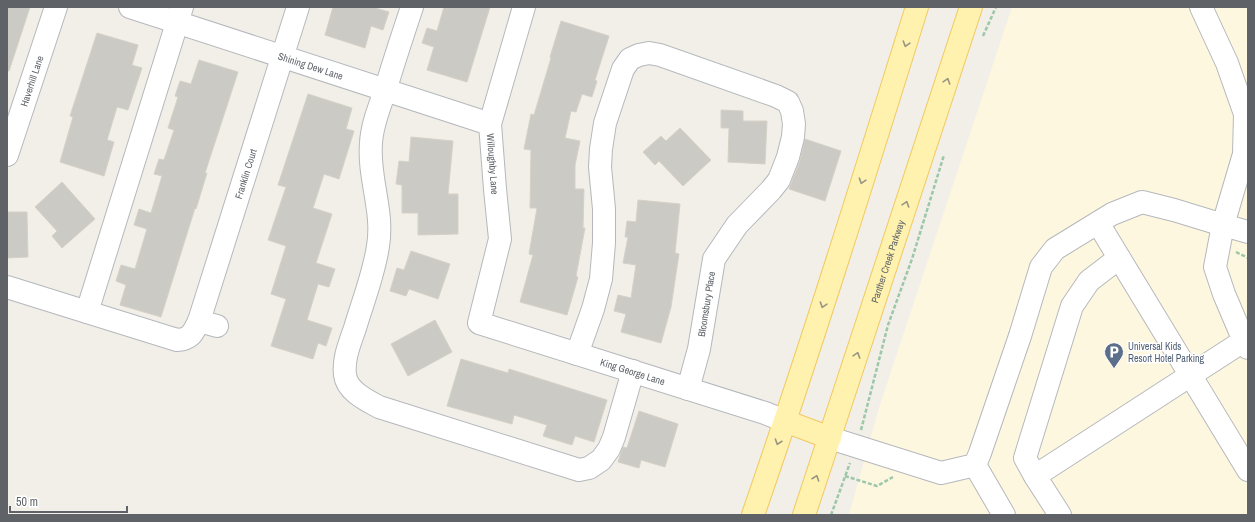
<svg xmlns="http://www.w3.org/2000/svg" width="1255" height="522" font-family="'Archivo Narrow',sans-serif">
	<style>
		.commercial { fill: #fef7e0 }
		.building { fill: #cccac5; stroke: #d6d1c6 }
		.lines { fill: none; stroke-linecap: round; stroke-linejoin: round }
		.minor-casing { stroke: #b5b8bc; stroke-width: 24 }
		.major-casing { stroke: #f2c960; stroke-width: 24 }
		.path { stroke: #9cc7a9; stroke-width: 2.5; stroke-dasharray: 4 2; stroke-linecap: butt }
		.minor { stroke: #fff; stroke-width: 22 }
		.major { stroke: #fff2af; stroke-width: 22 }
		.oneway { stroke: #979581 }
		.labels { text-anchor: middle; stroke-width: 3; stroke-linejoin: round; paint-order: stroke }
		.street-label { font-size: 10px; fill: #5f6368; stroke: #fff }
		.service-label { font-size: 10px; fill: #4e5e75; stroke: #fff; text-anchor: start }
	</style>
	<rect width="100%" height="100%" fill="#f1efe8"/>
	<!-- commercial -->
	<path class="commercial" d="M1012,7H1248V515H849L879,408Z"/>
	<!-- building -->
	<g class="building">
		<path d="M7,7H30L9,71H7Z"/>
		<path d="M333,7H372L389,12L383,30L371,26L365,48L325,35Z"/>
		<path d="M444,7H490L467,82L427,70L434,47L422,43L427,28L437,31Z"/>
		<path d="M561,21L609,36L595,80L597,81L592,97L582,94L576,112L571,111L565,138L580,141L575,165V189H584L583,228H585L576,276L578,277L567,315L520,302L533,255L529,254L537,208H530L531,150L524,149L531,114L534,115L551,58L550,57Z"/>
		<path d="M97,33L138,45L132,65L142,68L128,110L117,107L107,140L114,142L104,176L60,162L73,117L70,116Z"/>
		<path d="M199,60L238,72L205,173H207L196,209L195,208L161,317L120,305L126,285L116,281L121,265L135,269L147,229L134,225L139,209L151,213L162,176L154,174L159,159L164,160L174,130L168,128L178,97L175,96L180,81L191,84Z"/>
		<path d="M308,94L352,108L346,129L354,131L339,179L324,174L313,208L332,214L316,263L335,269L329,287L318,284L307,320L332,328L326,346L318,343L313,359L271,346L286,299L271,294L286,246L268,240L286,187L278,185Z"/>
		<path d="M721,110L743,111V121H767L765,164L728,162L729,128H721Z"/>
		<path d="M680,128L711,160L683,186L659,161L655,165L643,152L661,136L666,141Z"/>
		<path d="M411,137L453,141L448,194H458V234L418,235V213H402V185L396,184L399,161L409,162Z"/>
		<path d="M805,139L841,151L825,201L789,189L800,161Z"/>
		<path d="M62,182L95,219L62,248L52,236L57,231L35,207Z"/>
		<path d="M638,200L680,204L675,253L679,254L671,307L661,343L621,332L626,314L614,311L618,295L631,298L636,265L623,263L628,237H625L627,221L636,222Z"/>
		<path d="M7,212H27L28,257L7,258Z"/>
		<path d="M411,251L450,264L438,299L409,289L406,296L390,291L397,268L404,270Z"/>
		<path d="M435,320L452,352L408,376L391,344Z"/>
		<path d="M461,359L508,373L509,369L607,400L594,442L575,436L572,445L543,436L547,425L514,415L512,424L447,406Z"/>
		<path d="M639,411L678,424L665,467L641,460L639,468L618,462L623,447L627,448Z"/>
	</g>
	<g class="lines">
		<defs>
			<g id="minor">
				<path id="s1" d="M130,7L490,124"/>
				<path d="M412,7C403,34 394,61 386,88C380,106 372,124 371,143C368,178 384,211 378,246C374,274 363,301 355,328C350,343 343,358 345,375C347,391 366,400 379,407L579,470L589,468L601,460L609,449L614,437L633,371"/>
				<path id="s2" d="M524,7L490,124L495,189L500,239L479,323L765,413L785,421"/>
				<path id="s3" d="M7,155L56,7"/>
				<path d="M1098,223L1248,470"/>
				<path d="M1248,232L1223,225L1215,267L1224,294L1244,341L1248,348"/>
				<path d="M7,287L87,312L182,7"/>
				<path d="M87,312L177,340C191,339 193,333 199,321"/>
				<path id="s4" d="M217,326L199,321L298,7"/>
				<path d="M577,354L593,309L601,279L604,243V209L600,167L601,149L605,123L623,69L630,59L639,55L649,53L660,55L776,96L788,102L792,111L794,124L793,137L788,157L779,180L771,190L737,225L714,259L699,349L688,389"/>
				<path d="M830,438L941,473L975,465L980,453L1020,336L1041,267L1055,249L1112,214L1142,202L1174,210L1223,225L1244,154L1245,114L1227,63L1201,7"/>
				<path d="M975,465L1004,515"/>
				<path d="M1035,476L1025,458L1072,306L1089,281L1119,258"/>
				<path d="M1060,515L1035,476L1248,338"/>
			</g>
			<g id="major">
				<path d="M785,421L830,438"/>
				<path d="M753,515C811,347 864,177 917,7"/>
				<path id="s5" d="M804,515L971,7"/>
			</g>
		</defs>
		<!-- minor casing -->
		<use href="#minor" class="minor-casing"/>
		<!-- major casing -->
		<use href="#major" class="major-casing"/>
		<!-- path -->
		<g class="path">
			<path d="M983,36L996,7"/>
			<path d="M1236,252L1248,258"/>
			<path d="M861,430L888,325L912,259L944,155"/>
			<path d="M845,476L877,486L893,477"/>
			<path d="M831,515L850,463"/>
		</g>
		<!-- minor -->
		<use href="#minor" class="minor"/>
		<!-- major -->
		<use href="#major" class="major"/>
	</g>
	<!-- one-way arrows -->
	<defs><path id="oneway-chevron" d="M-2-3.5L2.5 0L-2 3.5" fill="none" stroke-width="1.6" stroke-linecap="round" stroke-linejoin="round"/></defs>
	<g class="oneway">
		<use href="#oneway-chevron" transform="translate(906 44) rotate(107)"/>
		<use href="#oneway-chevron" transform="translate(947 81) rotate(-72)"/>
		<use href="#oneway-chevron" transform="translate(862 181) rotate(108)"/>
		<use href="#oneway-chevron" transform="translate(906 204) rotate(-72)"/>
		<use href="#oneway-chevron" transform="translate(823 305) rotate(108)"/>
		<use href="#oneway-chevron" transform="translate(857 355) rotate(-72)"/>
		<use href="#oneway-chevron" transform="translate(778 442) rotate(109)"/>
		<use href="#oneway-chevron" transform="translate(816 478) rotate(-71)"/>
	</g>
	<!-- icons -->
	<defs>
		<symbol id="parking-pin" viewBox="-11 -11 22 30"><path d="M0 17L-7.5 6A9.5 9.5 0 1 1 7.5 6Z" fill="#5c6f8a" stroke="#fff"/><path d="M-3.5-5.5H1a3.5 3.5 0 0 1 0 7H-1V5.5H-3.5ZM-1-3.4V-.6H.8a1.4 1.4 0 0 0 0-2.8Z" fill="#fff"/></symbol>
	</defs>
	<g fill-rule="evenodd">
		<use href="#parking-pin" x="1103" y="341" width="22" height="30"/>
	</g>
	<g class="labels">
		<!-- street labels -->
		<g class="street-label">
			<text dy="4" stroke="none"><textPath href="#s1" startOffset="190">Shining Dew Lane</textPath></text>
			<text dy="4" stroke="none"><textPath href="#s3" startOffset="78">Haverhill Lane</textPath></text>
			<text dy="4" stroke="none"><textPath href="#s2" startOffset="162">Willoughby Lane</textPath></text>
			<text dy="4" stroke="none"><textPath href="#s4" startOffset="173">Franklin Court</textPath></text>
			<text dy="4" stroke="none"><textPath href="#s5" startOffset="267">Panther Creek Parkway</textPath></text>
			<text transform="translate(706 304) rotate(-81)" y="4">Bloomsbury Place</text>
			<text dy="4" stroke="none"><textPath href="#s2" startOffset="485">King George Lane</textPath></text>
		</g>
		<!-- service labels -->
		<g class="service-label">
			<text x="1128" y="350">Universal Kids<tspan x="1128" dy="12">Resort Hotel Parking</tspan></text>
		</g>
	</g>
	<!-- border -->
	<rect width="1255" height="522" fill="none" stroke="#5f6368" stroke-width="16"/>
	<!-- scale -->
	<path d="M10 506v6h117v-6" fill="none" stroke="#5f6368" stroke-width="2"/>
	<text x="16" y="506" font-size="12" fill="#5f6368" stroke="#ffffff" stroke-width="3" paint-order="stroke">50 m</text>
</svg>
